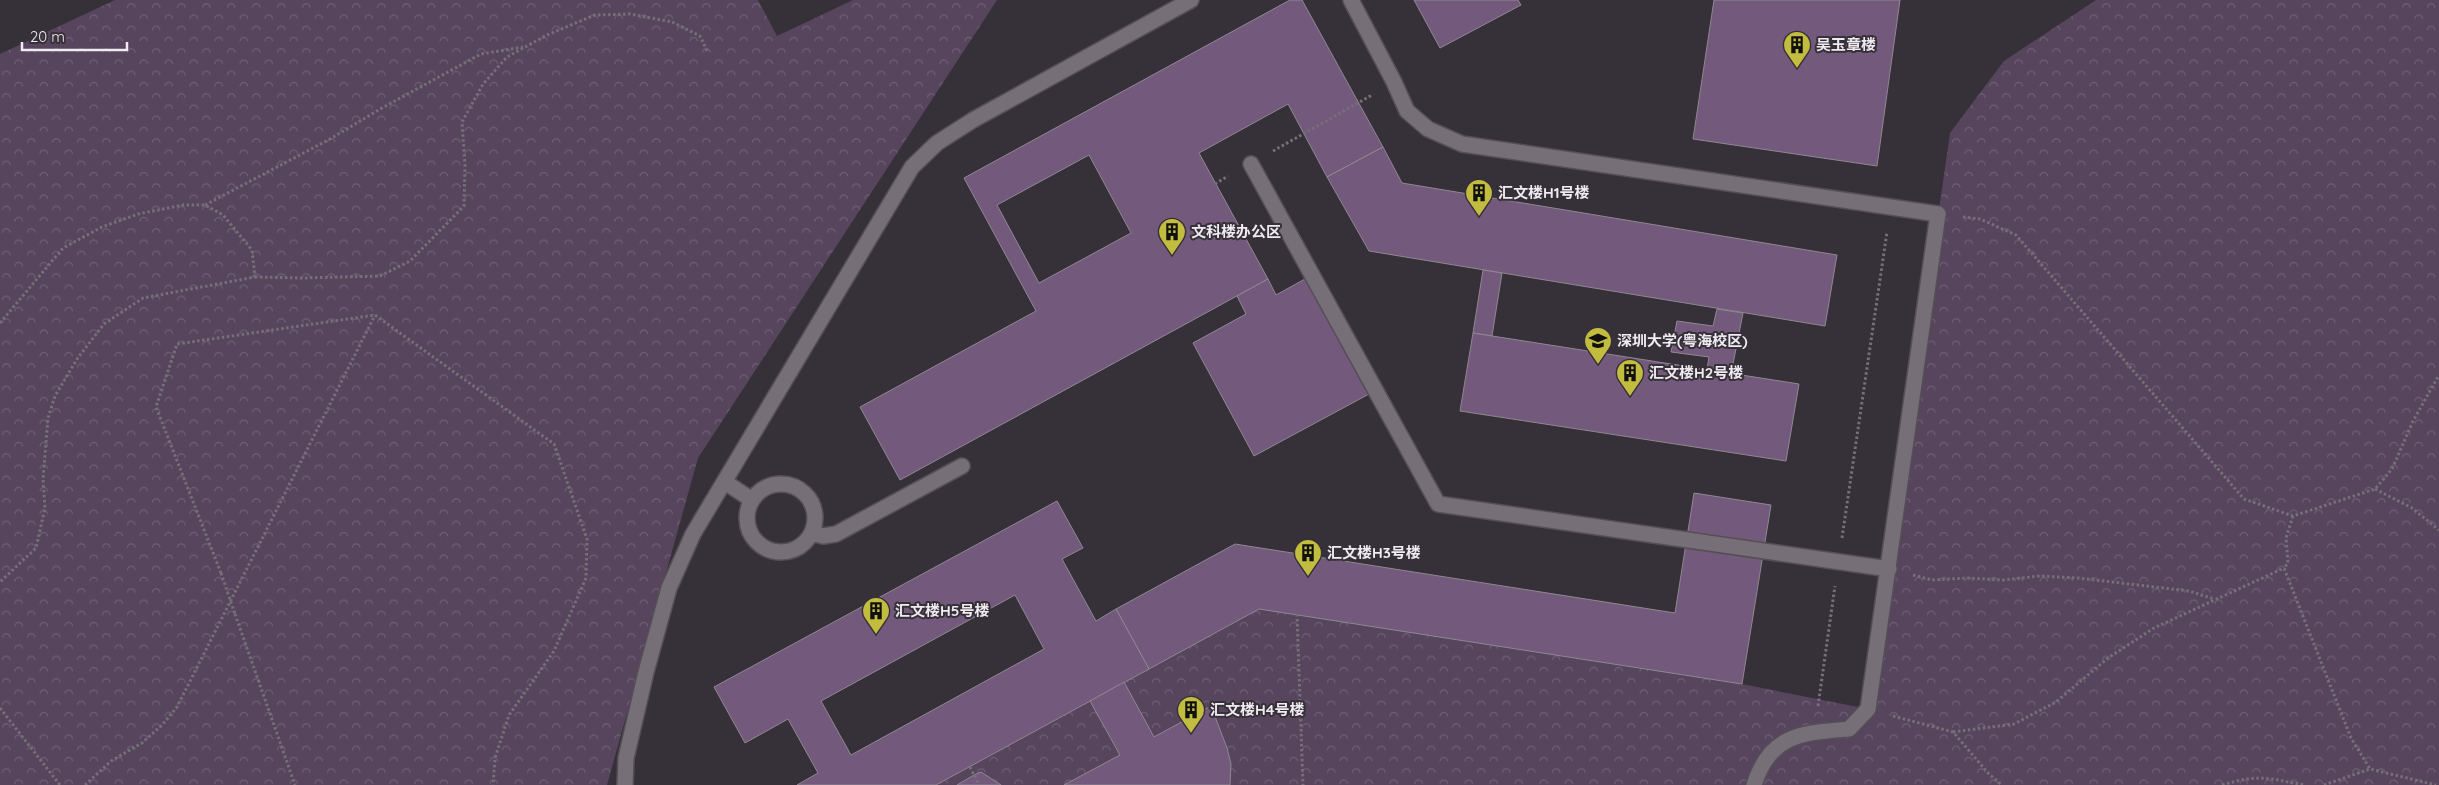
<svg xmlns="http://www.w3.org/2000/svg" width="2439" height="785" font-family="Quicksand,'Noto Sans SC',sans-serif">
	<style>
		.forest { fill: url(#forest-crowns) }
		.building { fill: #73597c; stroke: #8f8892; fill-rule: evenodd }
		.lines { fill: none; stroke-linecap: round; stroke-linejoin: round }
		.lane-casing { stroke: #544f55; stroke-width: 18 }
		.street-casing { stroke: #544f55; stroke-width: 18 }
		.path { stroke: #757077; stroke-width: 3; stroke-dasharray: 2.5 2.5; stroke-linecap: butt }
		.lane { stroke: #766f78; stroke-width: 15 }
		.street { stroke: #766f78; stroke-width: 15 }
		.path-bridge { stroke: #757077; stroke-width: 3; stroke-dasharray: 2.5 2.5; stroke-linecap: butt }
		.labels { text-anchor: middle; stroke-width: 4; stroke-linejoin: round; paint-order: stroke }
		.poi-label { font-size: 15px; font-weight: bold; fill: #efebf0; stroke: #363038; text-anchor: start }
	</style>
	<defs>
		<pattern id="forest-crowns" width="20" height="18" patternUnits="userSpaceOnUse" patternTransform="scale(1.25)"><rect width="20" height="18" fill="#56455d"/><path d="M2 6a3 3 0 1 1 6 0M12 15a3 3 0 1 1 6 0" fill="none" stroke="#6f6075"/></pattern>
	</defs>
	<rect width="100%" height="100%" fill="#363038"/>
	<!-- forest -->
	<g class="forest">
		<path d="M115,0H758L777,36L853,0H997L698,458L607,785H0V54Z"/>
		<path d="M2096,0H2439V785H936L1259,609L1742,684L1868,709L1950,133L2004,61Z"/>
	</g>
	<!-- building -->
	<g class="building">
		<path d="M1290,0H1302L1383,147L1327,177L1288,104L1199,153L1268,279L900,480L860,407L1036,311L964,178ZM1089,155L1131,233L1039,283L997,205Z"/>
		<path d="M1414,0H1518L1521,5L1440,48Z"/>
		<path d="M1714,0H1900L1877,166L1693,139Z"/>
		<path d="M1383,147L1402,183L1837,255L1825,326L1369,251L1327,177Z"/>
		<path d="M1483,270L1502,273L1492,336L1473,333Z"/>
		<path d="M1268,279L1276,295L1305,279L1369,394L1254,456L1193,343L1246,314L1237,296Z"/>
		<path d="M1717,309L1743,313L1731,374L1707,369L1709,357L1671,352L1677,321L1713,326Z"/>
		<path d="M1473,333L1799,384L1786,461L1460,411Z"/>
		<path d="M1694,493L1771,505L1742,684L1259,609L1149,669L1116,609L1235,544L1675,613Z"/>
		<path d="M1057,501L1083,548L1062,559L1096,621L1116,609L1149,669L936,785H797L818,773L788,719L745,743L714,687ZM1015,595L1044,649L851,755L821,701Z"/>
		<path d="M1124,682L1154,737L1211,706L1227,748L1231,764L1230,785H1064L1120,755L1090,701Z"/>
		<path d="M981,772L1001,785H957L974,775Z"/>
	</g>
	<g class="lines">
		<defs>
			<g id="lane">
				<path d="M1351,0L1394,82L1407,111L1428,129L1462,144L1938,214"/>
				<path d="M725,482L752,500"/>
				<circle cx="781" cy="518" r="34"/>
				<path d="M812,533L823,536L836,534L962,466"/>
				<path d="M625,785L626,758L646,672L669,588L693,534L912,167L937,143L973,120L1191,0"/>
			</g>
			<g id="street">
				<path d="M1251,164L1438,504L1889,569"/>
				<path d="M1754,785C1770,734 1802,733 1849,729L1868,709L1938,214"/>
			</g>
		</defs>
		<!-- lane casing -->
		<use href="#lane" class="lane-casing"/>
		<!-- street casing -->
		<use href="#street" class="street-casing"/>
		<!-- path -->
		<g class="path">
			<path d="M1273,151L1372,95"/>
			<path d="M1215,184L1228,176"/>
			<path d="M205,205L330,139L382,108L481,54L523,47"/>
			<path d="M1963,217L1980,219L2016,235L2244,499L2293,516L2375,489L2392,469L2413,421L2439,375"/>
			<path d="M255,277L303,278L380,276L410,261L464,206L465,166L462,122L483,84L507,57L547,35L595,15L630,14L672,22L700,36L708,53"/>
			<path d="M0,323L63,248L102,227L138,214L183,205H205L223,215L252,250L255,277L143,298L104,324L77,359L55,396L48,418L43,479L45,508L36,548L0,582"/>
			<path d="M2375,489L2412,508L2439,530"/>
			<path d="M2293,516L2286,538L2288,563L2284,568L2351,738L2370,769"/>
			<path d="M1842,538L1887,232"/>
			<path d="M221,573L156,407L177,344L375,315L554,444L587,539L586,578L554,651L509,715L495,758L493,785"/>
			<path d="M1913,575L1932,580L1967,578L2003,580L2040,576L2078,578L2189,591L2214,599"/>
			<path d="M235,614L295,785"/>
			<path d="M1297,614L1303,785"/>
			<path d="M1818,706L1835,586"/>
			<path d="M0,708L60,785"/>
			<path d="M1893,716L1953,732L1989,774L2002,785"/>
			<path d="M1953,732L2014,724L2056,702L2108,658L2154,628L2284,568"/>
			<path d="M970,767L979,785"/>
			<path d="M85,785L111,761L142,743L162,725L177,707L375,315"/>
			<path d="M2222,785C2259,774 2267,778 2304,785"/>
			<path d="M2324,785L2370,769L2436,785"/>
		</g>
		<!-- lane -->
		<use href="#lane" class="lane"/>
		<!-- street -->
		<use href="#street" class="street"/>
		<!-- path-bridge -->
		<path class="path-bridge" d="M221,573L235,614"/>
	</g>
	<!-- icons -->
	<defs>
		<symbol id="building-pin" viewBox="-11 -11 22 30"><path d="M0 17L-7.5 6A9.5 9.5 0 1 1 7.5 6Z" fill="#c2bd3f" stroke="#363038"/><path d="M-4-6H4V6H1V3H-1V6H-4ZM-2.5-4.3h1.7v1.8h-1.7ZM.8-4.3h1.7v1.8H.8ZM-2.5-1h1.7V.8h-1.7ZM.8-1h1.7V.8H.8Z" fill="#111"/></symbol>
		<symbol id="university-pin" viewBox="-11 -11 22 30"><path d="M0 17L-7.5 6A9.5 9.5 0 1 1 7.5 6Z" fill="#c2bd3f" stroke="#363038"/><path d="M0-5L7-2L0 1L-7-2ZM-4 1L0 2.5L4 1V4Q0 6-4 4Z" fill="#111"/></symbol>
	</defs>
	<g fill-rule="evenodd">
		<use href="#building-pin" x="1781" y="29" width="32" height="43"/>
		<use href="#building-pin" x="1463" y="177" width="32" height="43"/>
		<use href="#building-pin" x="1156" y="216" width="32" height="43"/>
		<use href="#university-pin" x="1582" y="325" width="32" height="43"/>
		<use href="#building-pin" x="1614" y="357" width="32" height="43"/>
		<use href="#building-pin" x="1292" y="537" width="32" height="43"/>
		<use href="#building-pin" x="860" y="595" width="32" height="43"/>
		<use href="#building-pin" x="1175" y="694" width="32" height="43"/>
	</g>
	<g class="labels">
		<!-- poi labels -->
		<g class="poi-label">
			<text x="1816" y="50">吴玉章楼</text>
			<text x="1498" y="198">汇文楼H1号楼</text>
			<text x="1191" y="237">文科楼办公区</text>
			<text x="1617" y="346">深圳大学(粤海校区)</text>
			<text x="1649" y="378">汇文楼H2号楼</text>
			<text x="1327" y="558">汇文楼H3号楼</text>
			<text x="895" y="616">汇文楼H5号楼</text>
			<text x="1210" y="715">汇文楼H4号楼</text>
		</g>
	</g>
	<!-- scale -->
	<path d="M22 42v8h105v-8" fill="none" stroke="#efebf0" stroke-width="2.5"/>
	<text x="30" y="42" font-size="15" fill="#efebf0" stroke="#363038" stroke-width="4" paint-order="stroke">20 m</text>
</svg>
